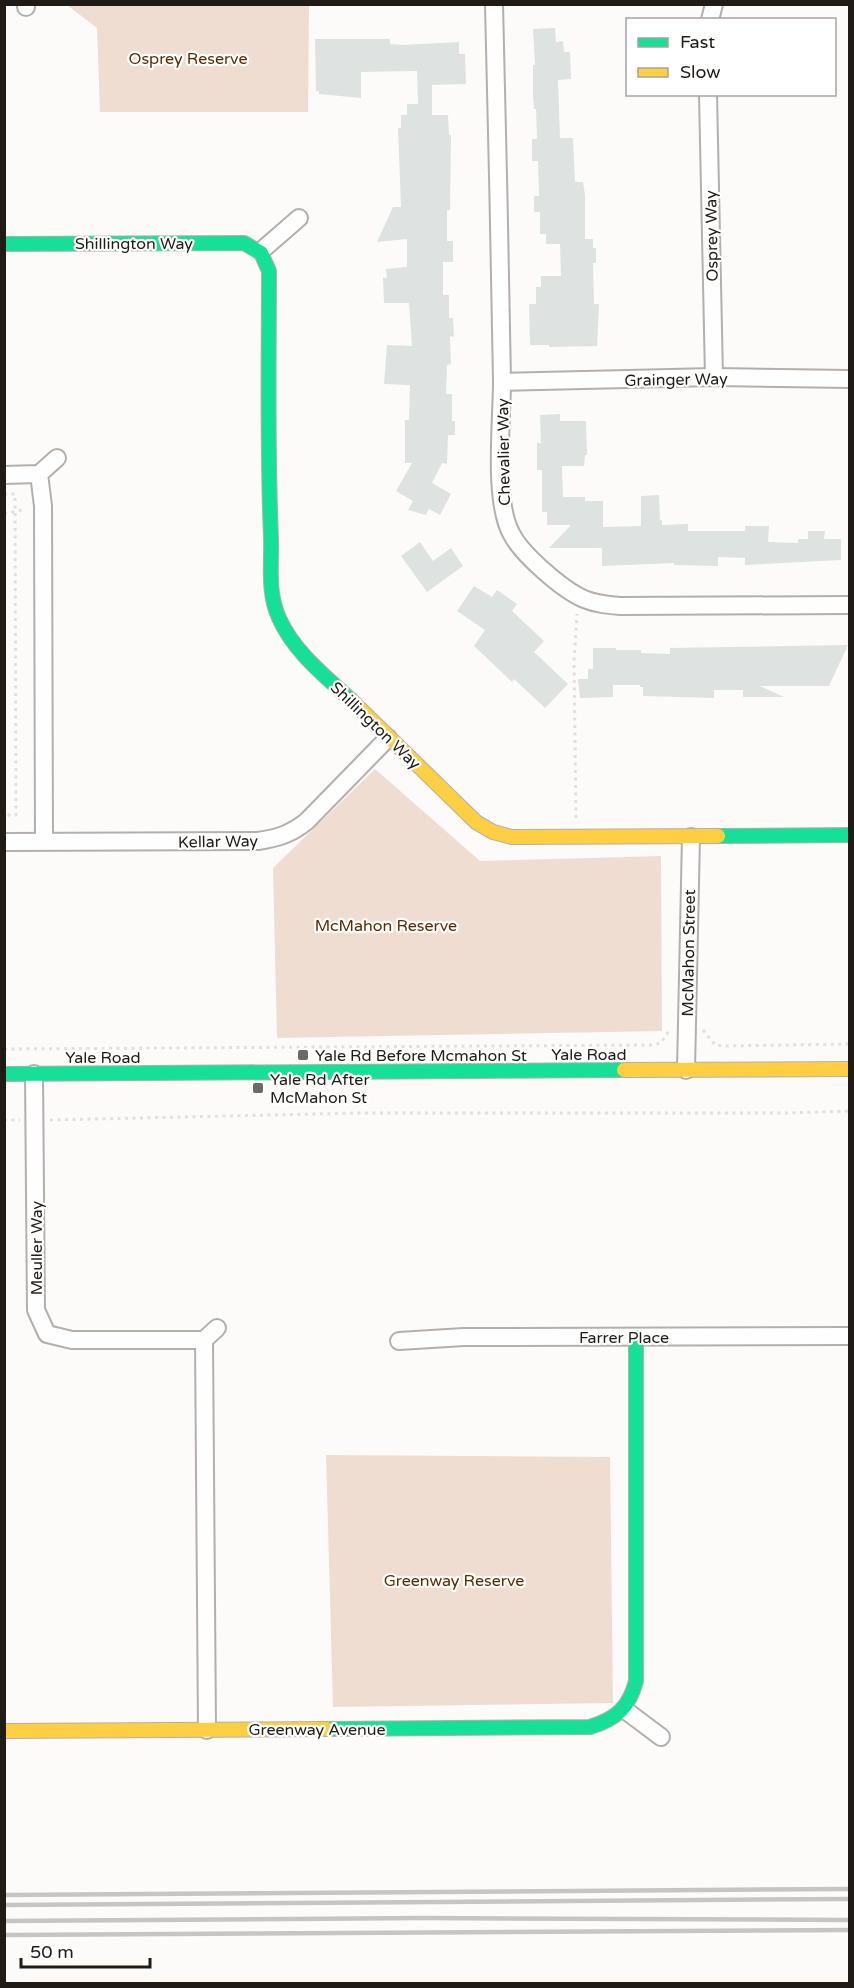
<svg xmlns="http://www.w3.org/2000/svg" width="854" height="1988" font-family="'Varela Round',sans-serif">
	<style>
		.green { fill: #efddd1 }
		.building { fill: #dee2e0 }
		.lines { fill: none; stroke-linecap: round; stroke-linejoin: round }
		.street-casing { stroke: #b3afad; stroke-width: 20 }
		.fast-casing { stroke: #b3afad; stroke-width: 16 }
		.slow-casing { stroke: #b3afad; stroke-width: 16 }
		.path { stroke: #e1e0e0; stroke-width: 3; stroke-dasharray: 3 4.5; stroke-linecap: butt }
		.street { stroke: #fffefe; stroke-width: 16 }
		.fast { stroke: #16e098; stroke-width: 14 }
		.slow { stroke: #ffcf43; stroke-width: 14 }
		.rail { stroke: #c6c5c4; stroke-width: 4.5 }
		.poi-dot { fill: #6e6966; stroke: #fff; stroke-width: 2 }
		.labels { text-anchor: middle; stroke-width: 4.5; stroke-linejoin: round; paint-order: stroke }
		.park-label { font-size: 16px; fill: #5b2a01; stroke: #fff }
		.street-label { font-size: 16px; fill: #211b17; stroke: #fff }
		.poi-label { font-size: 16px; fill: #211b17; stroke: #fff; text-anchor: start }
	</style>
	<rect width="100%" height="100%" fill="#fdfbf9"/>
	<!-- green -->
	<g class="green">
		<path d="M67,5H309L308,112H100L97,28Z"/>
		<path d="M375,769L480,861L661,856L662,1031L277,1038L273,868Z"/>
		<path d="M326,1455L610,1457L613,1703L333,1707Z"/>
	</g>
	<!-- building -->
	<g class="building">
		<path d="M555,28L556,42L563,41L564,52H570L571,79L558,80L560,138H573L575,182H583L585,195V239H593V248H596V263H593L594,304H599L597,346L549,347V345H530L529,304H536V287H541V276H561L560,244H546V234H540V212H534V196H539L538,161H532V139H537L536,109H534L533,95V65H535L533,29Z"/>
		<path d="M315,39H390V44L403,45L459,42V54H465L466,84L432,85V115H448L449,135H451L450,210H447V241H453V262H443V295H449V318H453L454,337L450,336L451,364L447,365L446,394H452V421H455V435H448L447,464L442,463L432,483L451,494L440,515L429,509L426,515L408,510L413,501L396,491L412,463H405V420H409L410,385L384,384L387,345L412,346L409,303H384L383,278H387L386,269L407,267V239L377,242L393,207H401L398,128H401V115H407V104H418L417,71L361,72V98L319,94V91H316Z"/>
		<path d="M560,414V421H586L587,455H585L584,466H562L563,497H585V501H603V527L641,526V496L659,495L660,520H662V525L688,524V531H745V526H769L768,542L798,543V539H808V531H825L824,539H841V560L745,565V558L718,557V566L674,565V563L602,566V548H549L571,525H547V512H542V470H537V442L541,444L540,415Z"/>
		<path d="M420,542L433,561L451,548L463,566L427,592L401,556Z"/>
		<path d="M474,586L492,597L497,590L517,604L512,611L544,641L534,652L568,684L545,708L514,679L512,682L474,646L485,630L457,611Z"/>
		<path d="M848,645L829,686H760L784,697H743V690H714V698L643,696V687H640V685H613V697L580,698L578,679H588V669H593V648H616V650H641V653L670,654V648Z"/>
	</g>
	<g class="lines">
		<defs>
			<g id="street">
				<path d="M494,4C497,130 500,255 502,381C502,421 493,499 511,533C521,554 563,590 584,599C596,604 608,605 620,606L850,605"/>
				<path d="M26,7V4"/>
				<path d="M710,20L714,4"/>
				<path d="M708,94L714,377"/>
				<path d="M261,251L299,218"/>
				<path d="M502,382L714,377L850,379"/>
				<path d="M39,474L43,506L44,841"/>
				<path d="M4,475L39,474L57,458"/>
				<path d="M4,842L258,841C278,838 291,834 307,821L388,738"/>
				<path d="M686,1070L691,837"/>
				<path d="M34,1074L36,1310L47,1334L72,1340H204L207,1730"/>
				<path d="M204,1340L217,1328"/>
				<path d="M399,1341L464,1337L850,1336"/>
				<path d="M625,1710L661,1737"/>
			</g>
			<g id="fast">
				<path d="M4,244L244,243L261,253L269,271C269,360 267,448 271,537C272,564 267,592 279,618C294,652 325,676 351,700"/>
				<path d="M718,836L850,835"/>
				<path d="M4,1074L624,1070"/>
				<path d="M327,1729L590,1727C616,1719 629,1708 636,1681V1337"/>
			</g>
			<g id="slow">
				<path d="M351,700L476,822L493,832L512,837L718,836"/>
				<path d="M624,1070L850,1069"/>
				<path d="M4,1731L327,1729"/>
			</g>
		</defs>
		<!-- street casing -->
		<use href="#street" class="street-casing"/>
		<!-- fast casing -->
		<use href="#fast" class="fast-casing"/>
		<!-- slow casing -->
		<use href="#slow" class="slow-casing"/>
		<!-- path -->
		<g class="path">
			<path d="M4,494H15L16,815H4"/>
			<path d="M4,514L26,509"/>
			<path d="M576,818L574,662L577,614"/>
			<path d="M703,1030L715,1045L724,1046L850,1044"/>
			<path d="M4,1049L652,1045L661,1043L670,1029"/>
			<path d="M4,1120H20"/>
			<path d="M50,1120L358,1113H788L850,1111"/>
		</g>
		<!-- street -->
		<use href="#street" class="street"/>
		<!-- fast -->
		<use href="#fast" class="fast"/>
		<!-- slow -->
		<use href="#slow" class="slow"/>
		<!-- rail -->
		<g class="rail">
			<path d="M4,1895L850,1889"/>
			<path d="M4,1905L850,1899"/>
			<path d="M4,1921L423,1918L850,1920"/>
			<path d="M4,1935L850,1930"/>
		</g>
	</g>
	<!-- markers -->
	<g class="poi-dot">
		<rect x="297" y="1049" width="12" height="12" rx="3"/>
		<rect x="252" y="1082" width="12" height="12" rx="3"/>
	</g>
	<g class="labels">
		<!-- park labels -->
		<g class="park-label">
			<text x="188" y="64">Osprey Reserve</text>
			<text x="386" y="931">McMahon Reserve</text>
			<text x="454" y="1586">Greenway Reserve</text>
		</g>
		<!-- street labels -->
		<g class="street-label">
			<text transform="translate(711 236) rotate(-91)" y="6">Osprey Way</text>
			<text x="134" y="249">Shillington Way</text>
			<text transform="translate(676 379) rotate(-1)" y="6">Grainger Way</text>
			<text transform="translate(503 452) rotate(-91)" y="6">Chevalier Way</text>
			<text transform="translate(376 725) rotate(44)" y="6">Shillington Way</text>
			<text transform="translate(218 841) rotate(-1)" y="6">Kellar Way</text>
			<text transform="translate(688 953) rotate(-89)" y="6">McMahon Street</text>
			<text x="589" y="1060">Yale Road</text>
			<text x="103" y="1063">Yale Road</text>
			<text transform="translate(36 1248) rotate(-90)" y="6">Meuller Way</text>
			<text x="624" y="1343">Farrer Place</text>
			<text x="317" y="1735">Greenway Avenue</text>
		</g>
		<!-- poi labels -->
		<g class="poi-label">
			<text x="315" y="1061">Yale Rd Before Mcmahon St</text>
			<text x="270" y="1085">Yale Rd After<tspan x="270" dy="18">McMahon St</tspan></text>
		</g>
	</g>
	<!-- border -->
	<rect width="854" height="1988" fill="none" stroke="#211b17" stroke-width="12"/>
	<!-- legend -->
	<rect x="626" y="18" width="210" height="78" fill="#ffffff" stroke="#a6a4a2" stroke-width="1.5"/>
	<rect x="638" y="38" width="30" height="9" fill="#16e098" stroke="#a6a4a2" stroke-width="1.5"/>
	<text x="680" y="48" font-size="18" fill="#211b17">Fast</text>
	<rect x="638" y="68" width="30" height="9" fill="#ffcf43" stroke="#a6a4a2" stroke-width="1.5"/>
	<text x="680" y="78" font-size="18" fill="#211b17">Slow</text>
	<!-- scale -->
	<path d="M21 1958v9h129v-9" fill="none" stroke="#211b17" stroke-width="3"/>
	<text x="30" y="1958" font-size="18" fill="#211b17" stroke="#ffffff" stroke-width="4.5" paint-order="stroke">50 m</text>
</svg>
